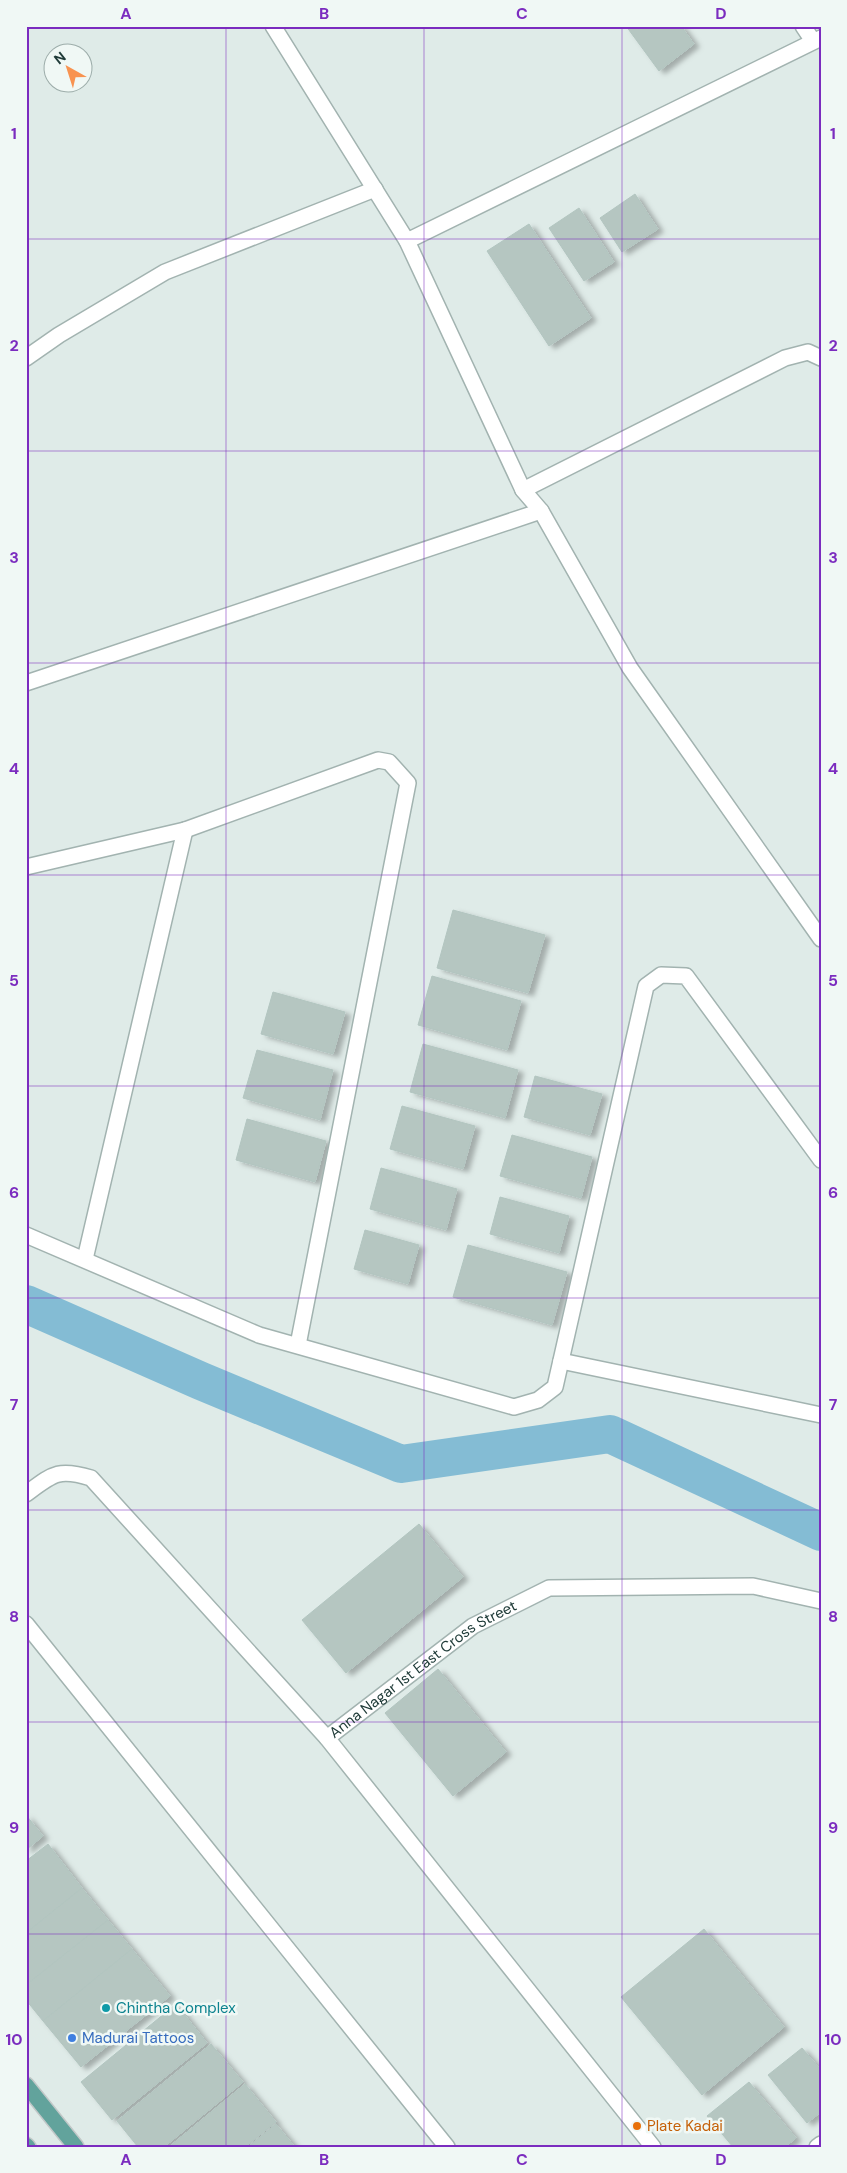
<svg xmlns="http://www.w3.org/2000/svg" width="847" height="2173" font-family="'DM Sans',sans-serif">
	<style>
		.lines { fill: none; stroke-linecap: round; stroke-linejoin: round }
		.canal { stroke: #84bcd4; stroke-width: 38 }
		.building { fill: #b5c6c1; stroke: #b2c5c0; filter: url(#shadow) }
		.minor-casing { stroke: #a2b3b0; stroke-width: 18 }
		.major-casing { stroke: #c1c8c8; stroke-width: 18 }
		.minor { stroke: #fff; stroke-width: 15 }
		.major { stroke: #62a39c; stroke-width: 15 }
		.grid { fill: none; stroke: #7b2cbf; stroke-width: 1; stroke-opacity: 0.55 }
		.culture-dot { fill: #0f9aa8; stroke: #f0f8f5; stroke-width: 2 }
		.shop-dot { fill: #3f7fe0; stroke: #f0f8f5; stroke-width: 2 }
		.food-dot { fill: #e8710a; stroke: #f0f8f5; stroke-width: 2 }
		.labels { text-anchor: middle; stroke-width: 5; stroke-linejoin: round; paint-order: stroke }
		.street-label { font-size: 15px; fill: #203c39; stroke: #f0f8f5 }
		.culture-label { font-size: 15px; fill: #0d838f; stroke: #f0f8f5; text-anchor: start }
		.shop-label { font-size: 15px; fill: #366cbe; stroke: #f0f8f5; text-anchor: start }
		.food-label { font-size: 15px; fill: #c56008; stroke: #f0f8f5; text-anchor: start }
		.neatline { fill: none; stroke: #7b2cbf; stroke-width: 2 }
		.grid-label { font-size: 16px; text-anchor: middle; font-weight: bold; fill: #7b2cbf }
	</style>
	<defs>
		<filter id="shadow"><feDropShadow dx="5.5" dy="3" stdDeviation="2.5" flood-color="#0004"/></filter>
	</defs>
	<rect width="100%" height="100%" fill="#dfebe8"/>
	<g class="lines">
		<!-- canal -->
		<path class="canal" d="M26,1304L201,1381L401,1464L610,1434L821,1532"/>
	</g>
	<!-- building -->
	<g class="building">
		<path d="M626,26H681L694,44L659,71Z"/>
		<path d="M635,194L658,229L622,252L600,218Z"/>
		<path d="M579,208L614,262L584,281L549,228Z"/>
		<path d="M529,224L591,318L549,346L487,251Z"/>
		<path d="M453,910L545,935L528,993L437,968Z"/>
		<path d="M432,976L521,1001L507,1050L418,1025Z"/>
		<path d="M273,992L345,1012L333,1054L261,1034Z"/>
		<path d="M423,1044L518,1070L505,1118L410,1092Z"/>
		<path d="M257,1050L333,1070L320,1120L243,1098Z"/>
		<path d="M535,1076L602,1094L590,1135L524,1117Z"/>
		<path d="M402,1106L475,1126L463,1169L390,1149Z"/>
		<path d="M247,1119L326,1141L315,1182L236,1160Z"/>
		<path d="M512,1135L592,1157L581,1198L500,1176Z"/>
		<path d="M381,1168L457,1189L446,1230L370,1209Z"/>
		<path d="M500,1197L569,1216L559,1253L490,1234Z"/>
		<path d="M365,1230L419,1245L408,1284L354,1269Z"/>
		<path d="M468,1245L567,1272L552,1325L453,1297Z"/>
		<path d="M419,1524L463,1577L346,1673L302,1620Z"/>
		<path d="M438,1669L506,1752L453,1796L385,1713Z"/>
		<path d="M26,1815L43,1836L26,1850Z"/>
		<path d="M48,1844L82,1888L26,1933V1861Z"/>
		<path d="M82,1888L108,1920L26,1985V1933Z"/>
		<path d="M108,1920L132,1949L43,2021L26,2000V1985Z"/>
		<path d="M704,1929L784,2027L702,2095L621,1997Z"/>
		<path d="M132,1949L170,1996L81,2067L43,2021Z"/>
		<path d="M176,2004L207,2043L112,2120L81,2082Z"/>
		<path d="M211,2044L243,2082L164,2147H138L117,2121Z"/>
		<path d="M802,2048L821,2070V2112L807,2123L768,2075Z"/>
		<path d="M749,2082L796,2138L785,2147H733L707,2116Z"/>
		<path d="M245,2084L276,2122L245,2147H169Z"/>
		<path d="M276,2124L295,2147H248Z"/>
	</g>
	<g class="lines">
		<defs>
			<g id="minor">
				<path d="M273,26L407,241L523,490L541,511L630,668L821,939"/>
				<path d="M803,26L813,41"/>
				<path d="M407,241L821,38"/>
				<path d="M26,358L59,335L165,272L375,189"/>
				<path d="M523,490L785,358L808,352L821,358"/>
				<path d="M26,683L541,511"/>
				<path d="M26,867L185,830L378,760L389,762L408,783L298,1345"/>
				<path d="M26,1235L259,1335L514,1407L538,1400L555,1387L646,986L661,975L686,976L821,1160"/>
				<path d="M85,1259L185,830"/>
				<path d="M561,1361L821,1415"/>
				<path id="s1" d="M26,1494C53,1474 58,1468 91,1478L327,1738L473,1626L549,1588L753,1586L821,1601"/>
				<path d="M26,1624L447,2147"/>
				<path d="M327,1738L653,2147"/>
				<path d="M817,2147L821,2144"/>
			</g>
			<g id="major">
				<path d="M26,2085L76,2147"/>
				<path d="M26,2145L28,2147"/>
			</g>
		</defs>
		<!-- minor casing -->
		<use href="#minor" class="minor-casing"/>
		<!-- major casing -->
		<use href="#major" class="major-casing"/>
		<!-- minor -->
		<use href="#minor" class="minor"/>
		<!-- major -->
		<use href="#major" class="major"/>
	</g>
	<!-- grid -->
	<path class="grid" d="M226,26V2147M424,26V2147M622,26V2147M26,239H821M26,451H821M26,663H821M26,875H821M26,1086H821M26,1298H821M26,1510H821M26,1722H821M26,1934H821"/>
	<!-- markers -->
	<circle class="culture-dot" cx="106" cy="2008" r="5"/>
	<circle class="shop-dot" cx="72" cy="2038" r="5"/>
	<circle class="food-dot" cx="637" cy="2126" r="5"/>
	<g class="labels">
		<!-- street labels -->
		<g class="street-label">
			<text dy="5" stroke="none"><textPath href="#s1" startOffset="541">Anna Nagar 1st East Cross Street</textPath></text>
		</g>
		<!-- culture labels -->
		<g class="culture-label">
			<text x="116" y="2013">Chintha Complex</text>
		</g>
		<!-- shop labels -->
		<g class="shop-label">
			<text x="82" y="2043">Madurai Tattoos</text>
		</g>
		<!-- food labels -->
		<g class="food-label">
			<text x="647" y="2131">Plate Kadai</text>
		</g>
	</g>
	<!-- border -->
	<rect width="847" height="2173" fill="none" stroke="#f0f8f5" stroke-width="55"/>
	<!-- north arrow -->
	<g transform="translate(68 68) rotate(321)"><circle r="24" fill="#f0f8f5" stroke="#9dadaa"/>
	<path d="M0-4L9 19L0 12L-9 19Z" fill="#f89350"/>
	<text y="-8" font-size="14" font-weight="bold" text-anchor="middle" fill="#203c39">N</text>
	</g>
	<rect x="28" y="28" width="792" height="2118" class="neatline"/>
	<g class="grid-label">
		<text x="126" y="19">A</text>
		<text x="324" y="19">B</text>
		<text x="522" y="19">C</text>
		<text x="721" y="19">D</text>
		<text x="14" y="139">1</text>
		<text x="833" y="139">1</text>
		<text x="14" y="351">2</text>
		<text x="833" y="351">2</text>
		<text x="14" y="563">3</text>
		<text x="833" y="563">3</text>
		<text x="14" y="774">4</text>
		<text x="833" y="774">4</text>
		<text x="14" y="986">5</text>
		<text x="833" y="986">5</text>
		<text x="14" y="1198">6</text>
		<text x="833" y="1198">6</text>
		<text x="14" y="1410">7</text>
		<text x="833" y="1410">7</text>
		<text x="14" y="1622">8</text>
		<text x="833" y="1622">8</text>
		<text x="14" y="1833">9</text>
		<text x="833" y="1833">9</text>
		<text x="14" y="2045">10</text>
		<text x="833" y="2045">10</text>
		<text x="126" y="2165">A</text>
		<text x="324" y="2165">B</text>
		<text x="522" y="2165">C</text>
		<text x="721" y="2165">D</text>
	</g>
</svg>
